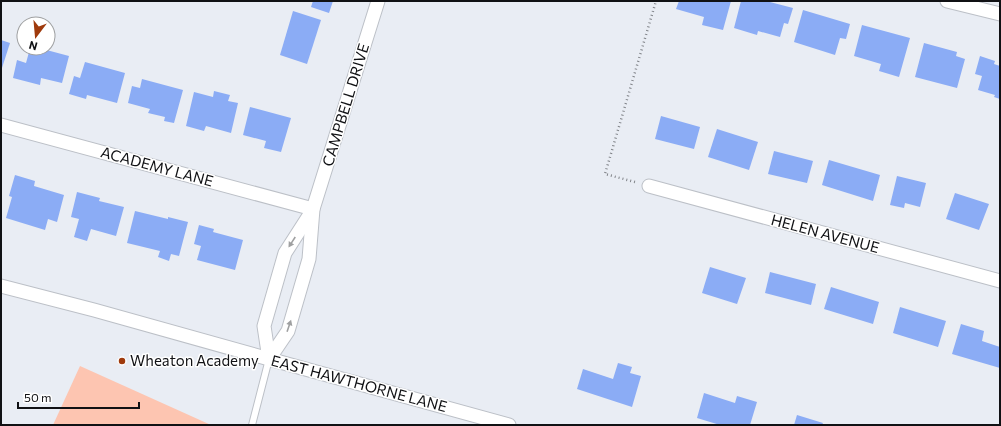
<svg xmlns="http://www.w3.org/2000/svg" width="1001" height="426" font-family="Commissioner,sans-serif">
	<style>
		.green { fill: #fdc5b1 }
		.building { fill: #8bacf5 }
		.lines { fill: none; stroke-linecap: round; stroke-linejoin: round }
		.lane-casing { stroke: #bcc0c7; stroke-width: 8 }
		.street-casing { stroke: #bcc0c7; stroke-width: 15 }
		.path { stroke: #818489; stroke-width: 2.5; stroke-dasharray: 1 3; stroke-linecap: butt }
		.lane { stroke: #fff; stroke-width: 6 }
		.street { stroke: #fff; stroke-width: 13 }
		.oneway { fill: #9fa0a1 }
		.poi-dot { fill: #9f3a0c; stroke: #fff; stroke-width: 1.5 }
		.labels { text-anchor: middle; stroke-width: 3; stroke-linejoin: round; paint-order: stroke }
		.street-label { font-size: 15px; fill: #101114; stroke: #fff }
		.poi-label { font-size: 15px; fill: #101114; stroke: #fff; text-anchor: start }
	</style>
	<rect width="100%" height="100%" fill="#e9edf4"/>
	<!-- green -->
	<path class="green" d="M80,366L211,425H53Z"/>
	<!-- building -->
	<g class="building">
		<path d="M313,1H333L329,13L311,7Z"/>
		<path d="M679,1H731L723,30L702,25L704,17L676,9Z"/>
		<path d="M741,1H766L793,8L788,24L784,23L780,37L758,31L757,35L734,28Z"/>
		<path d="M803,10L850,24L846,39L840,38L835,55L794,42Z"/>
		<path d="M293,11L321,20L307,64L280,55Z"/>
		<path d="M862,25L910,38L899,77L879,71L881,64L854,56Z"/>
		<path d="M1,40L10,43L1,71Z"/>
		<path d="M924,43L957,52L956,56L965,59L957,88L915,77Z"/>
		<path d="M25,48H39L69,56L62,83L41,78L40,85L13,78L17,60L26,63L29,52L24,51Z"/>
		<path d="M980,56L995,61L994,64L1000,66V99L994,97L995,95L978,90L982,76L975,74Z"/>
		<path d="M85,62L125,73L117,103L87,95L86,99L69,94L74,76L80,78Z"/>
		<path d="M142,79L183,90L174,123L164,121L165,117L148,113L150,109L128,103L132,86L140,88Z"/>
		<path d="M214,91L230,95L228,101L238,103L231,133L206,126L204,131L186,126L194,92L213,97Z"/>
		<path d="M250,107L291,118L281,152L264,148L266,141L243,135Z"/>
		<path d="M661,116L700,127L694,149L655,139Z"/>
		<path d="M717,129L758,142L749,170L708,157Z"/>
		<path d="M774,151L813,161L807,183L768,174Z"/>
		<path d="M829,160L880,175L873,201L822,185Z"/>
		<path d="M15,175L35,181L34,186L64,195L57,222L48,219L45,230L6,218L12,197L9,196Z"/>
		<path d="M897,176L926,183L920,207L905,203L904,208L890,205Z"/>
		<path d="M77,192L100,198L99,201L124,207L116,236L91,229L87,241L74,237L79,219L71,217Z"/>
		<path d="M955,193L989,204L979,230L946,219Z"/>
		<path d="M135,211L168,219V217L188,222L179,256L171,254L169,261L158,257L160,251L127,243Z"/>
		<path d="M199,225L214,229L213,232L243,240L235,270L197,260L201,246L194,244Z"/>
		<path d="M710,267L746,278L737,304L702,293Z"/>
		<path d="M770,272L816,284L811,305L765,293Z"/>
		<path d="M831,287L879,302L873,324L824,309Z"/>
		<path d="M900,307L946,321L938,347L893,333Z"/>
		<path d="M961,324L984,331L982,341L1000,347V368L952,354Z"/>
		<path d="M618,363L632,367L630,373L641,376L632,407L577,389L583,369L613,379Z"/>
		<path d="M704,393L735,403L737,396L757,402L750,425H720L697,418Z"/>
		<path d="M797,415L823,423L822,425H794Z"/>
	</g>
	<g class="lines">
		<defs>
			<path id="lane" d="M252,425L269,359"/>
			<g id="street">
				<path d="M947,1L1000,14"/>
				<path d="M1,125L313,209"/>
				<path d="M649,186L1000,281"/>
				<path d="M1,286L94,310L269,359L509,425"/>
				<path d="M269,359L288,331L309,259L313,209L378,1"/>
				<path d="M269,359L264,326L285,253L312,211"/>
			</g>
		</defs>
		<!-- lane casing -->
		<use href="#lane" class="lane-casing"/>
		<!-- street casing -->
		<use href="#street" class="street-casing"/>
		<!-- path -->
		<path class="path" d="M635,182L605,174L656,1"/>
		<!-- lane -->
		<use href="#lane" class="lane"/>
		<!-- street -->
		<use href="#street" class="street"/>
	</g>
	<!-- one-way arrows -->
	<defs><path id="oneway-solid" d="M-6-.8H1V-3.2L6.5 0L1 3.2V.8H-6Z"/></defs>
	<g class="oneway">
		<use href="#oneway-solid" transform="translate(292 242) rotate(123)"/>
		<use href="#oneway-solid" transform="translate(289 326) rotate(-71)"/>
	</g>
	<!-- markers -->
	<circle class="poi-dot" cx="122" cy="361" r="4"/>
	<g class="labels">
		<!-- street labels -->
		<g class="street-label">
			<text transform="translate(346 105) rotate(-73)" y="5">CAMPBELL DRIVE</text>
			<text transform="translate(157 167) rotate(15)" y="5">ACADEMY LANE</text>
			<text transform="translate(825 234) rotate(15)" y="5">HELEN AVENUE</text>
			<text transform="translate(359 384) rotate(15)" y="5">EAST HAWTHORNE LANE</text>
		</g>
		<!-- poi labels -->
		<g class="poi-label">
			<text x="130" y="366">Wheaton Academy</text>
		</g>
	</g>
	<!-- border -->
	<rect width="1001" height="426" fill="none" stroke="#101114" stroke-width="4"/>
	<!-- north arrow -->
	<g transform="translate(36 36) rotate(196)"><circle r="19" fill="#ffffff" stroke="#9fa0a1"/>
	<path d="M0-3L7 15L0 10L-7 15Z" fill="#9f3a0c"/>
	<text y="-6" font-size="11" font-weight="bold" text-anchor="middle" fill="#101114">N</text>
	</g>
	<!-- scale -->
	<path d="M18 402v6h121v-6" fill="none" stroke="#101114" stroke-width="2"/>
	<text x="24" y="402" font-size="12" fill="#101114" stroke="#ffffff" stroke-width="3" paint-order="stroke">50 m</text>
</svg>
